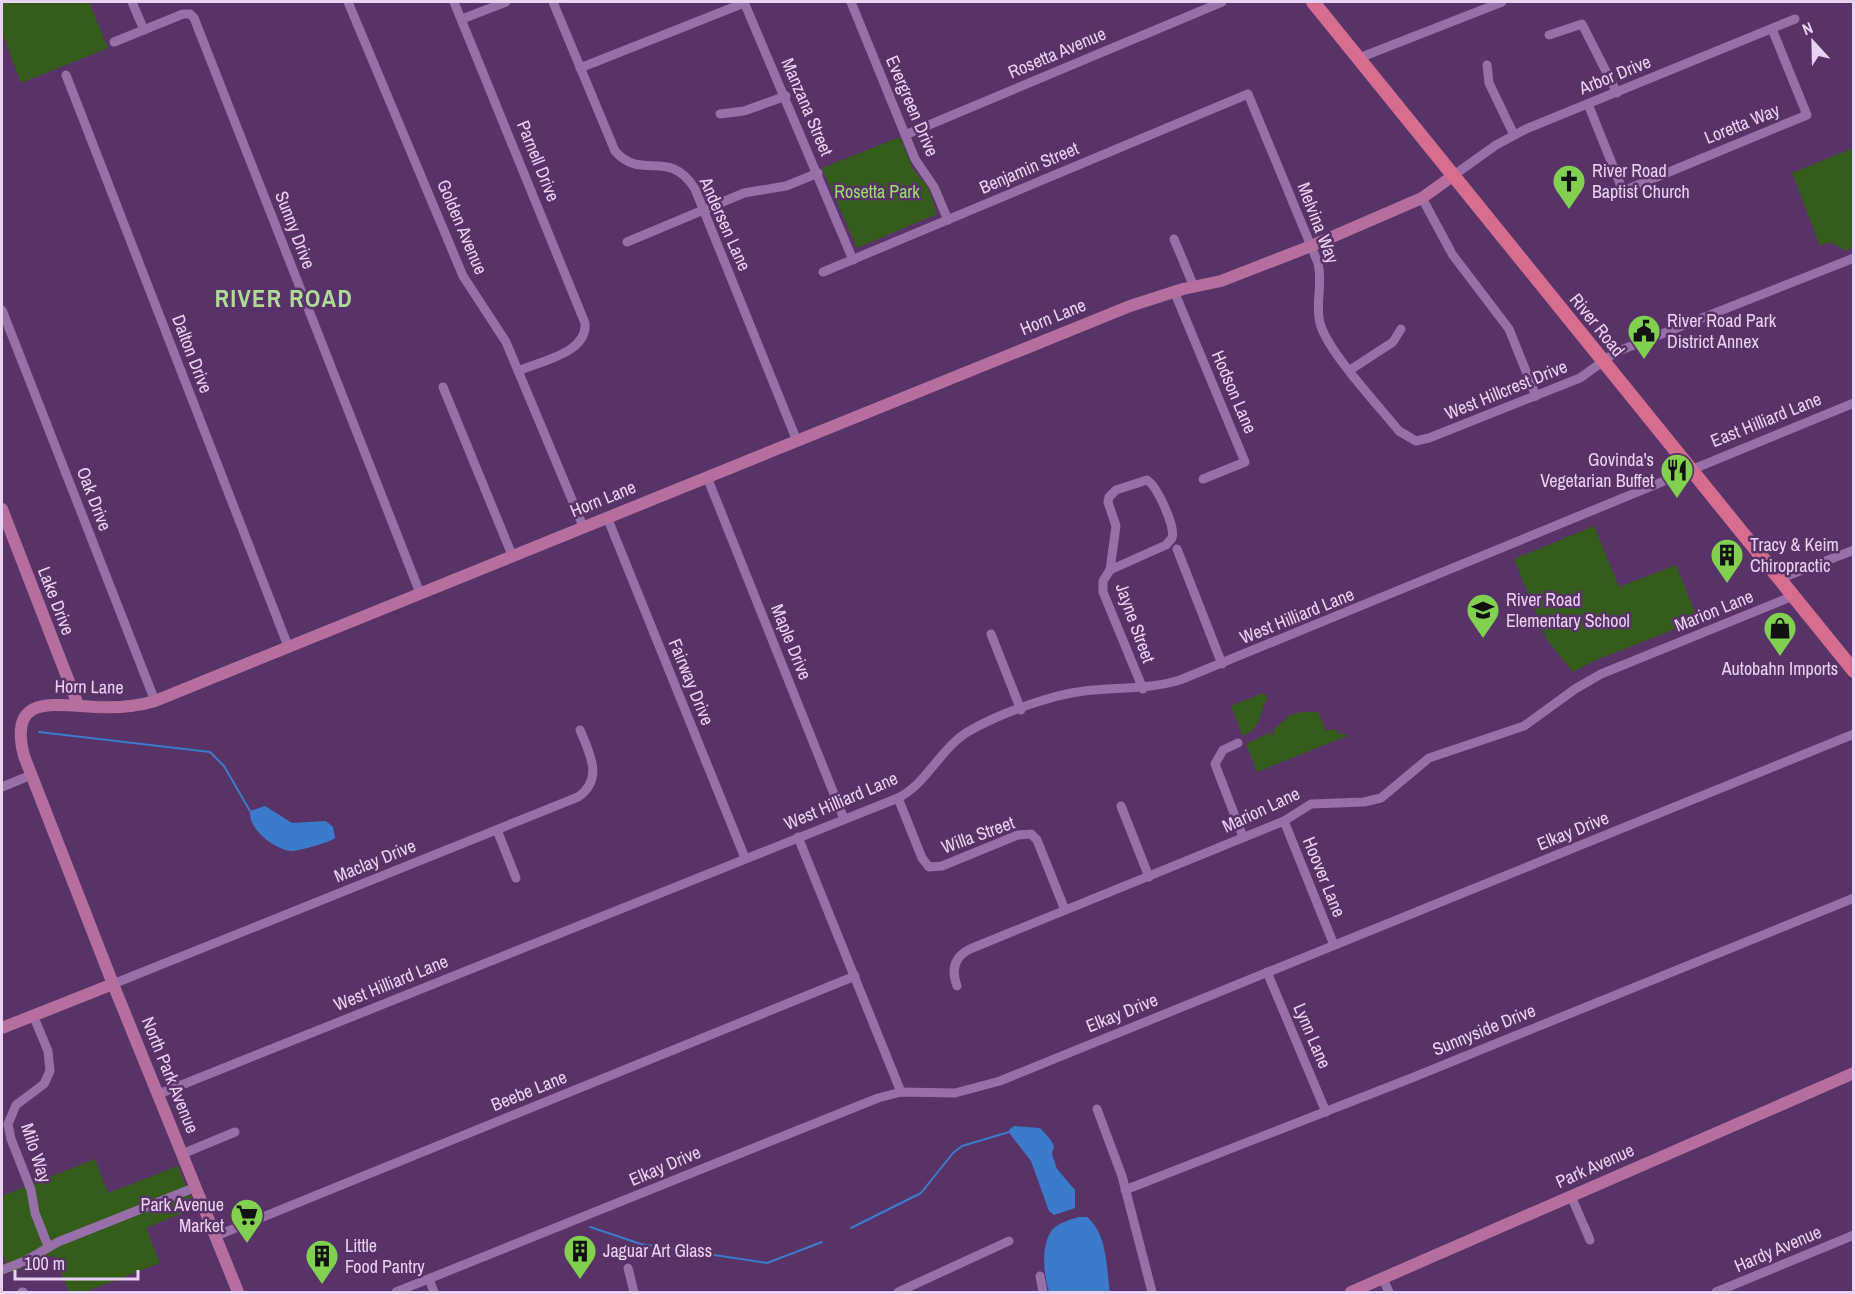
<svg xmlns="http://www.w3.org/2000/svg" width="1855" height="1294" font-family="'Archivo Narrow',sans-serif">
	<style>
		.green { fill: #365c1c }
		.water { fill: #3c7bca }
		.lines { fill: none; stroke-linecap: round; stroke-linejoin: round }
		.stream { stroke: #3c7bca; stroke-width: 2 }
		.street { stroke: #976fa9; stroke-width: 9 }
		.secondary { stroke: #b66e9c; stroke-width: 12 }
		.primary { stroke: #d56d8f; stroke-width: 14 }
		.labels { text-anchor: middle; stroke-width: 5; stroke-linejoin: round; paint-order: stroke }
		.street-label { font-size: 18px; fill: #e8d3f2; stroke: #583368 }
		.poi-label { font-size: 18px; fill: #e8d3f2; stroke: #583368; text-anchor: start }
		.park-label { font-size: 18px; fill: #98e16c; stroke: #583368 }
		.district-label { font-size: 24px; font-weight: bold; letter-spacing: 1.5px; fill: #afda98; stroke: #583368 }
	</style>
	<rect width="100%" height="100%" fill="#583368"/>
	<!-- green -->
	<g class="green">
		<path d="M2,2H89L108,48L21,83L2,33Z"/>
		<path d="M900,137L913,169L928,187L937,214L857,248L822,168Z"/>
		<path d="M1853,148V247L1846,251L1830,242L1820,246L1792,173Z"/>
		<path d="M1594,526L1619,587L1676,565L1698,620L1594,661L1573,672L1547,640L1514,559Z"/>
		<path d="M1263,693L1268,698C1258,713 1263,727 1243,736L1231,706Z"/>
		<path d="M1300,712H1318L1326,731L1336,729L1338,734L1344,733L1347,736L1257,772L1246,744L1271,732L1276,739L1273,730L1289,716Z"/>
		<path d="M95,1159L108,1193L178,1166L195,1208L146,1228L160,1263L85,1292H69L54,1255L10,1273L2,1251V1196Z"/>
	</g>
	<!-- water -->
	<g class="water">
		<path d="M265,806L292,823L326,821L333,827L335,838C331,842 296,852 290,851C273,848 248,829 250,811Z"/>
		<path d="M1014,1126L1040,1128L1050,1139L1054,1146L1052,1154L1057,1169L1075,1190V1208L1054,1215L1049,1211L1031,1161L1010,1134L1009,1130Z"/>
		<path d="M1078,1217H1087C1108,1235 1106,1267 1110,1292H1049C1044,1274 1040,1247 1052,1230C1058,1223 1070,1220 1078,1217Z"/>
	</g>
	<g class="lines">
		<!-- stream -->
		<g class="stream">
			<path d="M39,732L210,752L224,766L250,811"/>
			<path d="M590,1227L641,1244L767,1263L822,1242"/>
			<path d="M851,1228L921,1193L953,1153L962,1146L1009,1132"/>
		</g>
		<!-- street -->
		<g class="street">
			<path d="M132,2L144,30"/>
			<path d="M348,2L463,276L506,342L583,526"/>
			<path d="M454,2L585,323C588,353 541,361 518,371"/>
			<path d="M553,2L615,151C642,182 669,147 695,189L797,441"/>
			<path d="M744,2L853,260"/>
			<path d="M851,2L915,159L934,187L948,220"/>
			<path d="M462,19L506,2"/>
			<path d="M1549,35L1582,24L1617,93"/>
			<path d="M114,42L183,14H190L194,18L420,593"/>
			<path d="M1359,58L1502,2"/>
			<path d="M1487,65L1489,83L1514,135"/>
			<path d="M580,68L744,3"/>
			<path d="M66,75L288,646"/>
			<path d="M1588,104L1623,191L1807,115L1772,29"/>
			<path d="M720,114L744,111L786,96"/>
			<path d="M905,135L1222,2"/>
			<path d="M1454,175L1496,145L1526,129L1795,19"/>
			<path d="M1422,198L1450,250"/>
			<path d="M1174,239L1194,287"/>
			<path d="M627,242L744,193L786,186L818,173"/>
			<path d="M1452,254L1509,329L1536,396"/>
			<path d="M823,272L1248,94L1318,263C1323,284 1315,304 1320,323C1327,351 1379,406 1399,431L1416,441L1429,438L1580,378L1616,352L1854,258"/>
			<path d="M1174,291L1245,462L1203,479"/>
			<path d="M2,310L155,701"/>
			<path d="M1350,370L1393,342L1401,329"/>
			<path d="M443,387L512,555"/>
			<path d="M707,477L844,819"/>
			<path d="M1147,480C1157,486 1176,527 1172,538L1166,545L1110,570L1116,526L1108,502L1109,497L1116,490Z"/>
			<path d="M607,517L745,858"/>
			<path d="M1177,549L1222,664"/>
			<path d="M1110,570L1103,581V592L1143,689"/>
			<path d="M1779,579L1854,550"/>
			<path d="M991,634L1021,710"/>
			<path d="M1238,743L1223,750L1215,764L1243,837"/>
			<path d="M2,787L31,775"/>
			<path d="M898,798L922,858L929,867L942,866L1018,835L1031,834L1037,840L1065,910"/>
			<path d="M1121,806L1149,877"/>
			<path d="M1284,821L1334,945"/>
			<path d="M497,830L516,878"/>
			<path d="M798,837L901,1092"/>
			<path d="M1267,972L1326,1112"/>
			<path d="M113,984L578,797C604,779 590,754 580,730"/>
			<path d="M957,986C951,970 954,957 970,949L1284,821L1311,804L1364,802L1381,798L1429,758L1524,726L1575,689L1601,674L1793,596"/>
			<path d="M33,1015L48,1051L50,1071L44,1084L16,1105L8,1124L11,1139L31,1190L35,1213L48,1246"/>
			<path d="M159,1094L898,798C928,783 941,746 971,730C1001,713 1051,695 1084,691C1117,687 1147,690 1180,680L1854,403"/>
			<path d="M1097,1109L1122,1176L1152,1292"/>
			<path d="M182,1154L235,1132"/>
			<path d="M1125,1190L1414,1077L1854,898"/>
			<path d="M1571,1196L1590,1240"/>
			<path d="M216,1236L855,976"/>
			<path d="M628,1268L634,1292"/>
			<path d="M2,1270L25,1261L58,1242L196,1187"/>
			<path d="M1040,1276L1043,1292"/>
			<path d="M429,1279L434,1292"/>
			<path d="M1383,1279L1389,1292"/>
			<path d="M22,1292H23"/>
			<path d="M396,1292L878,1098L901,1092L955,1093L1000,1081L1854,734"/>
			<path d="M898,1292L1009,1241"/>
			<path d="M1716,1292L1854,1235"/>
		</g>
		<!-- secondary -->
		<g class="secondary">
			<path d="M2,509L78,705"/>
			<path d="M113,984L24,756C8,694 52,705 95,707C115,708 135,707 155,701L1130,306L1183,289L1221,281L1311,246L1422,198L1454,175"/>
			<path d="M2,1028L113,984L238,1292"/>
			<path d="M1351,1292L1854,1073"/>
		</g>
		<!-- primary -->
		<path class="primary" d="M1313,2L1854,671"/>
	</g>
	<!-- icons -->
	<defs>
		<symbol id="church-pin" viewBox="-11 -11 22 30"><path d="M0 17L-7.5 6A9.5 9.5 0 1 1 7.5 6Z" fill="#82d04f" stroke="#583368"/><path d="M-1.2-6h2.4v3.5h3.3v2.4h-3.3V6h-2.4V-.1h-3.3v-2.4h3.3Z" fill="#111"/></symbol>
		<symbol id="civic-pin" viewBox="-11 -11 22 30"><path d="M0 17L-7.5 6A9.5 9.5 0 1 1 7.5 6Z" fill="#82d04f" stroke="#583368"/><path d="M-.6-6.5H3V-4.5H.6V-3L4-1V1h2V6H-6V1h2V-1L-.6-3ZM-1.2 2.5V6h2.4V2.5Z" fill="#111"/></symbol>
		<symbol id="restaurant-pin" viewBox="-11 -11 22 30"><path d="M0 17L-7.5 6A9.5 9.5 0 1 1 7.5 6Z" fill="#82d04f" stroke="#583368"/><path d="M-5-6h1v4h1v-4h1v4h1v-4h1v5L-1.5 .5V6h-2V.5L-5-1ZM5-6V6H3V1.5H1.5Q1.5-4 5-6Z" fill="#111"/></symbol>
		<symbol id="building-pin" viewBox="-11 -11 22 30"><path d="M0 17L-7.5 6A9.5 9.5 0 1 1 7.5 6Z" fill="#82d04f" stroke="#583368"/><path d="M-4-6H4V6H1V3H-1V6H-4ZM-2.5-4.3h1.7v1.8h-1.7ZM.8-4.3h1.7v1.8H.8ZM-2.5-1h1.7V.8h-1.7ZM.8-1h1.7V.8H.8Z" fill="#111"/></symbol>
		<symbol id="school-pin" viewBox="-11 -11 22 30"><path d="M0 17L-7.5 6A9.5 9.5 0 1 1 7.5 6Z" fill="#82d04f" stroke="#583368"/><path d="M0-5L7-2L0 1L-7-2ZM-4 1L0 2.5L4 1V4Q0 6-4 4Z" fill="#111"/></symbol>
		<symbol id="shop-pin" viewBox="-11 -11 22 30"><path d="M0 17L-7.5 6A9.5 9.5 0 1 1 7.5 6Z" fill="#82d04f" stroke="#583368"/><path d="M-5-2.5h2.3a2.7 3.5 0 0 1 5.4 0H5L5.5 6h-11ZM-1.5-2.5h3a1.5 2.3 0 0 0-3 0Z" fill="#111"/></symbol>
		<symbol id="supermarket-pin" viewBox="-11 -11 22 30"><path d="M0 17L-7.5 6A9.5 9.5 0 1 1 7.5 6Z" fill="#82d04f" stroke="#583368"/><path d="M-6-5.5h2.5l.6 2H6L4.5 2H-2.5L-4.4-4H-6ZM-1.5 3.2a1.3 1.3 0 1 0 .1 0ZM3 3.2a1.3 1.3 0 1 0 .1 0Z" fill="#111"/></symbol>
	</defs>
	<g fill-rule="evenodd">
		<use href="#church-pin" x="1550" y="162" width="38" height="52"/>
		<use href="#civic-pin" x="1625" y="312" width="38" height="52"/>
		<use href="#restaurant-pin" x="1658" y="451" width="38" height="52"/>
		<use href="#building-pin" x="1708" y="536" width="38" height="52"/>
		<use href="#school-pin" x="1464" y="591" width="38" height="52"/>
		<use href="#shop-pin" x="1761" y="609" width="38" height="52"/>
		<use href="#supermarket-pin" x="228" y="1196" width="38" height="52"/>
		<use href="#building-pin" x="561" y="1232" width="38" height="52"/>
		<use href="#building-pin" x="303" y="1237" width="38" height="52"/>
	</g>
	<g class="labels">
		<!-- street labels -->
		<g class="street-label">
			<text transform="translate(1057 53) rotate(-23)" y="6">Rosetta Avenue</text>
			<text transform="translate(1615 75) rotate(-22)" y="6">Arbor Drive</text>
			<text transform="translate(912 106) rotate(67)" y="6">Evergreen Drive</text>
			<text transform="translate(807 107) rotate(67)" y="6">Manzana Street</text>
			<text transform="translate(1742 124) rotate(-22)" y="6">Loretta Way</text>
			<text transform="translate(538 161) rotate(68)" y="6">Parnell Drive</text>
			<text transform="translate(1029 168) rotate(-23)" y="6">Benjamin Street</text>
			<text transform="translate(1318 223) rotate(69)" y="6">Melvina Way</text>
			<text transform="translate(725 224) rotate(66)" y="6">Andersen Lane</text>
			<text transform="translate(462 227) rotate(67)" y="6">Golden Avenue</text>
			<text transform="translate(295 230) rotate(69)" y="6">Sunny Drive</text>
			<text transform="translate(1053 317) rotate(-22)" y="6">Horn Lane</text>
			<text transform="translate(1597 325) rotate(51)" y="6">River Road</text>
			<text transform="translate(192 354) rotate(69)" y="6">Dalton Drive</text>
			<text transform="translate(1506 390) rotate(-22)" y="6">West Hillcrest Drive</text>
			<text transform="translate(1234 392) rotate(67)" y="6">Hodson Lane</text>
			<text transform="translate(1766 420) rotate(-22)" y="6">East Hilliard Lane</text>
			<text transform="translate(94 499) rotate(69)" y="6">Oak Drive</text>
			<text transform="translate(603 499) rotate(-22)" y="6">Horn Lane</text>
			<text transform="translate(56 601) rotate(69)" y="6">Lake Drive</text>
			<text transform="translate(1714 611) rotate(-22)" y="6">Marion Lane</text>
			<text transform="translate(1297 616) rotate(-22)" y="6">West Hilliard Lane</text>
			<text transform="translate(1135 623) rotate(70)" y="6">Jayne Street</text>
			<text transform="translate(791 642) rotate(68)" y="6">Maple Drive</text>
			<text transform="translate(691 682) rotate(68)" y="6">Fairway Drive</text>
			<text transform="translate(89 687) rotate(1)" y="6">Horn Lane</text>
			<text transform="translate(841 801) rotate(-23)" y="6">West Hilliard Lane</text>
			<text transform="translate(1261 810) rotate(-25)" y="6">Marion Lane</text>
			<text transform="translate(1573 831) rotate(-22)" y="6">Elkay Drive</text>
			<text transform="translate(978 835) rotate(-20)" y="6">Willa Street</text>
			<text transform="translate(375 861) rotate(-22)" y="6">Maclay Drive</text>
			<text transform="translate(1324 877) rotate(68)" y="6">Hoover Lane</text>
			<text transform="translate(391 983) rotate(-22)" y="6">West Hilliard Lane</text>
			<text transform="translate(1122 1013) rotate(-22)" y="6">Elkay Drive</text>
			<text transform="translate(1484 1030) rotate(-22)" y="6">Sunnyside Drive</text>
			<text transform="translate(1312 1036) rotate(67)" y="6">Lynn Lane</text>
			<text transform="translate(170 1075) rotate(68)" y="6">North Park Avenue</text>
			<text transform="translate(529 1091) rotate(-22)" y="6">Beebe Lane</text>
			<text transform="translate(36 1153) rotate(72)" y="6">Milo Way</text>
			<text transform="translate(665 1166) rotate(-23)" y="6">Elkay Drive</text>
			<text transform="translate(1595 1166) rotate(-24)" y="6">Park Avenue</text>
			<text transform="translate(1778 1249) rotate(-23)" y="6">Hardy Avenue</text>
		</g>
		<!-- poi labels -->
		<g class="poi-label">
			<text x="1592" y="177">River Road<tspan x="1592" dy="21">Baptist Church</tspan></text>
			<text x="1667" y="327">River Road Park<tspan x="1667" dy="21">District Annex</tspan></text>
			<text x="1654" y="466" text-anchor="end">Govinda's<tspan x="1654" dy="21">Vegetarian Buffet</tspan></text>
			<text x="1750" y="551">Tracy &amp; Keim<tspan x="1750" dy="21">Chiropractic</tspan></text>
			<text x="1506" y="606">River Road<tspan x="1506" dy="21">Elementary School</tspan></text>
			<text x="1780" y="675" text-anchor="middle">Autobahn Imports</text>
			<text x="224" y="1211" text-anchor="end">Park Avenue<tspan x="224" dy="21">Market</tspan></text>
			<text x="345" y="1252">Little<tspan x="345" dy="21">Food Pantry</tspan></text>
			<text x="603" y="1257">Jaguar Art Glass</text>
		</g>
		<!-- park labels -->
		<g class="park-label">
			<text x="877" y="198">Rosetta Park</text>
		</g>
		<!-- district labels -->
		<g class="district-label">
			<text x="284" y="307">RIVER ROAD</text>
		</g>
	</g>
	<!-- border -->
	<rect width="1855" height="1294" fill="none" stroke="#e8d3f2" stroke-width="6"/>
	<!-- north arrow -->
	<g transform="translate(1813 42) rotate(338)" stroke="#583368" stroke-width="4.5" paint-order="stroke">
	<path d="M0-4.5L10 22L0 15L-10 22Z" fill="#e8d3f2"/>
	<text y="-9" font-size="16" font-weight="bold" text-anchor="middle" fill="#e8d3f2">N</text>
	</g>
	<!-- scale -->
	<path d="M15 1270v9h123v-9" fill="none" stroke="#e8d3f2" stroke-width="3"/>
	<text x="24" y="1270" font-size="18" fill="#e8d3f2" stroke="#583368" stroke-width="4.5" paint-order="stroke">100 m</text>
</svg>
